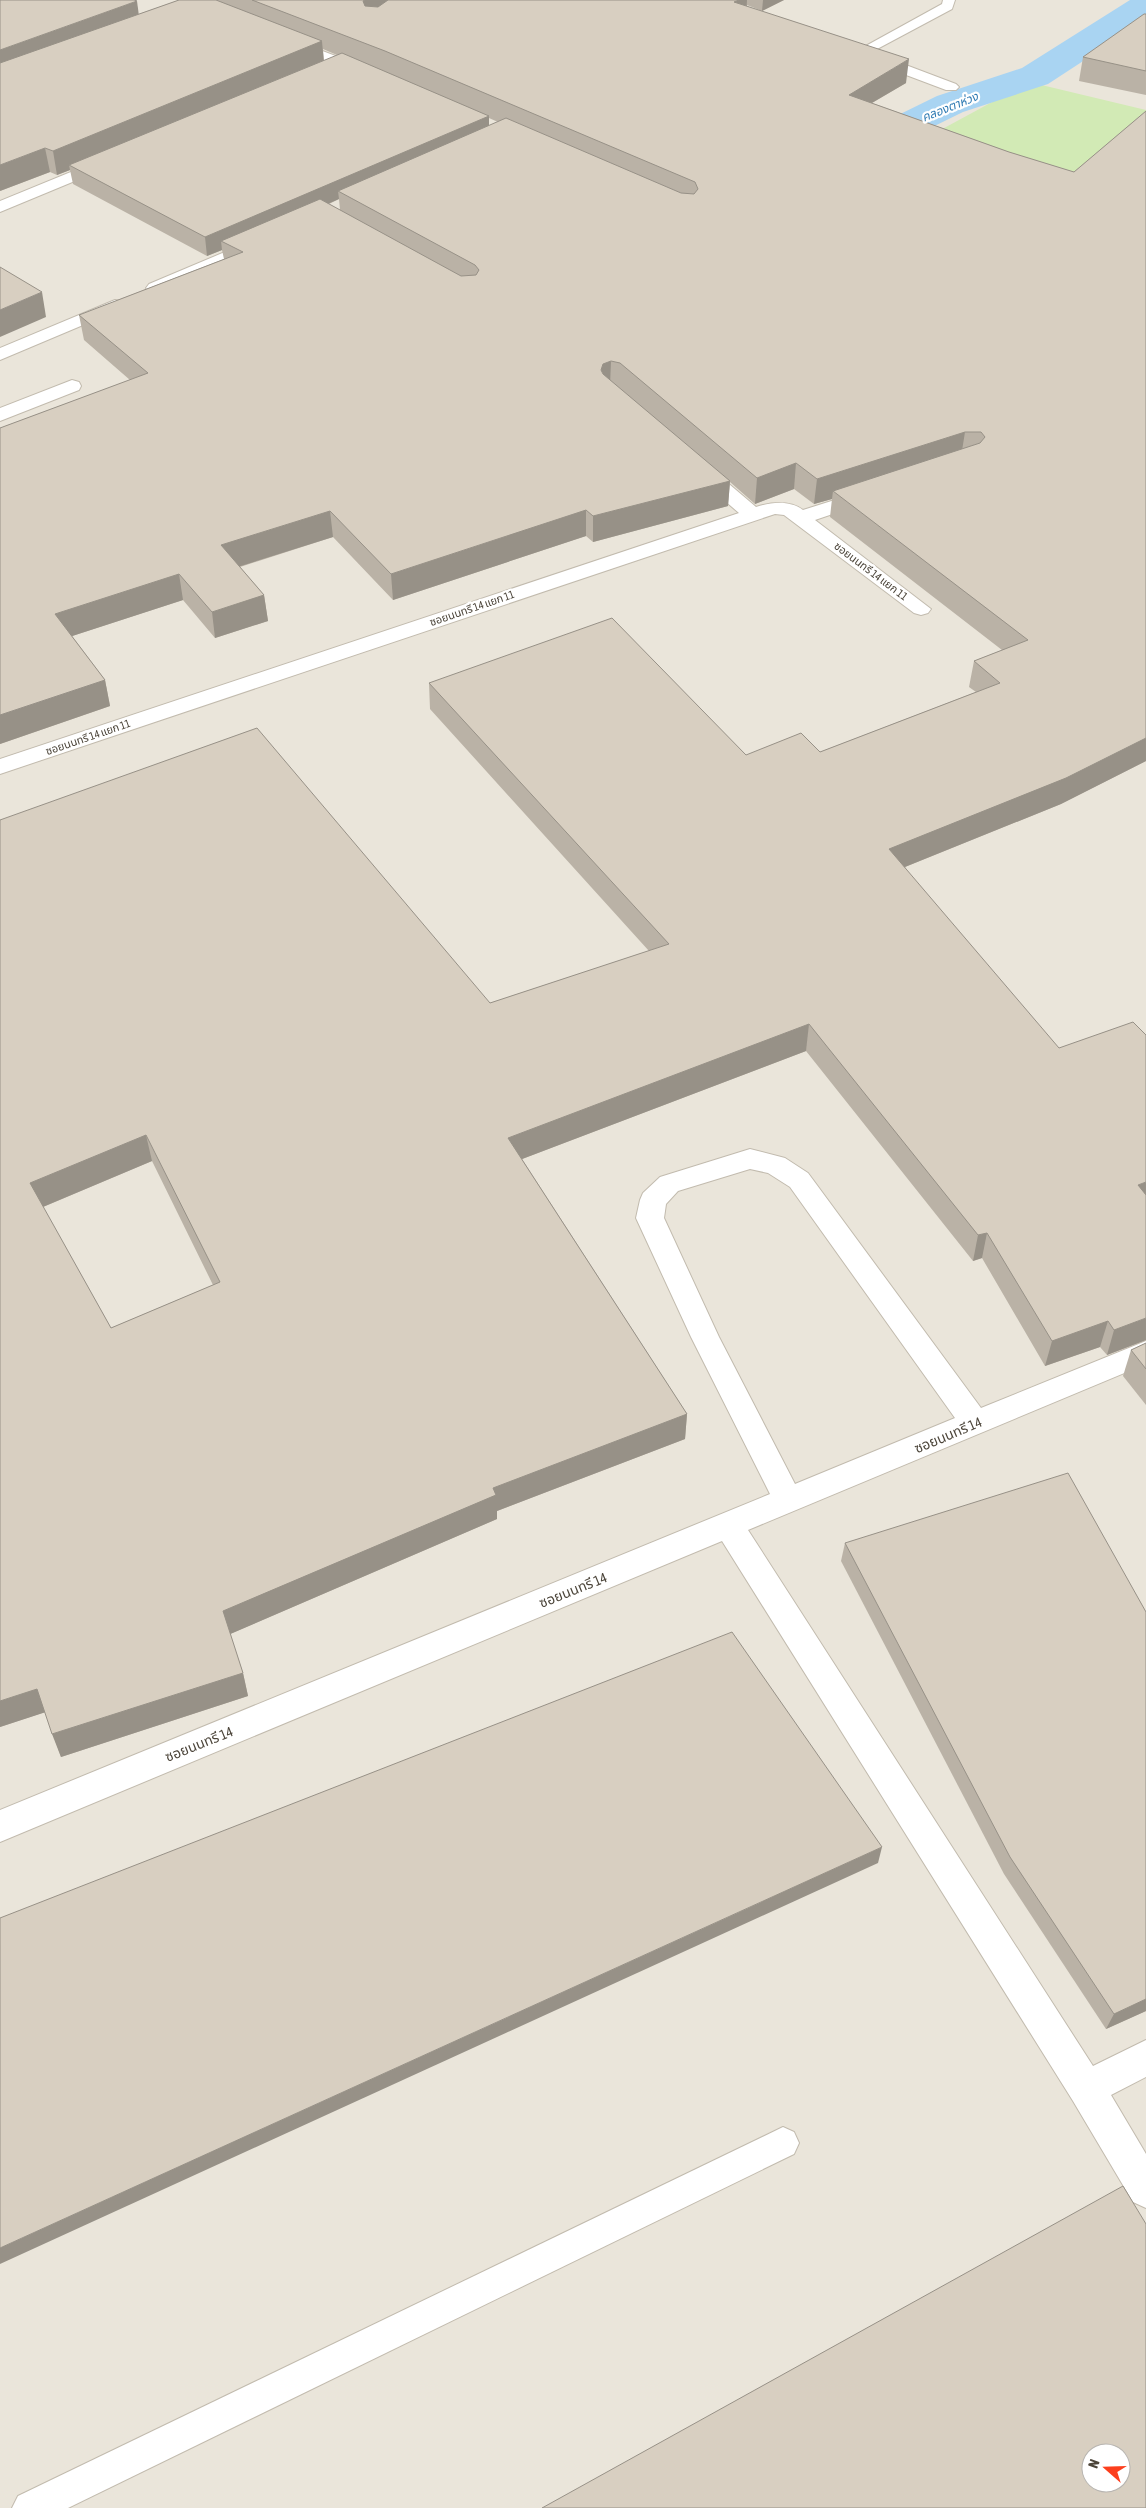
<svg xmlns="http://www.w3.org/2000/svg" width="1146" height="2508" font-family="'Asap Condensed','Noto Sans Thai',sans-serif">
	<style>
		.residential { fill: #eae5da; fill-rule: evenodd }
		.green { fill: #d2eab5 }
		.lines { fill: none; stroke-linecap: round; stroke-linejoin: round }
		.canal { fill: #a9d4f2; fill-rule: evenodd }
		.lane-casing { stroke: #c2bbae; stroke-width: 2 }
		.street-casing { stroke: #c2bbae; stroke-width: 2 }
		.lane { fill: #fff; fill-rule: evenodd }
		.street { fill: #fff; fill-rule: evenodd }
		.wall { fill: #bab2a6; fill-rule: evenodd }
		.shaded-wall { fill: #979187 }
		.building { fill: #d8cfc1; stroke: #979187; fill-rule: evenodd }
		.labels { text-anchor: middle; stroke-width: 4.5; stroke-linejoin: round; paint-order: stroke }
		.far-street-label { font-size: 11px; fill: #4b4439; stroke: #fff }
		.far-water-label { font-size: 12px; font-style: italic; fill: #2e7ab2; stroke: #fff }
		.street-label { font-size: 14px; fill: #4b4439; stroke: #fff }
	</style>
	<rect width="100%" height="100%" fill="#f6f3ec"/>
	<!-- residential -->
	<path class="residential" d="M0,0H1146V2508H0ZM1091,2453H1121V2483H1091Z"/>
	<!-- green -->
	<path class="green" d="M1029,82L1146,110V117L1070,184L922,140Z"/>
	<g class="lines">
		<!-- canal -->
		<path class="canal" d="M1130,0H1146V20L1048,84L963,112L851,167L838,170L825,167L819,159L825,151L937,96L1022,68Z"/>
		<defs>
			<g id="lane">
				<path d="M943,0H955L952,9L864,56H854L853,53L942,4Z"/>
				<path d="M783,2127L794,2132L799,2143L794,2154L68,2508H12L18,2496Z"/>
			</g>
			<g id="street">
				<path d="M288,38L370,69L373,72L370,75H360L283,45L281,42Z"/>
				<path d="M874,53L956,84L959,87L956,90H946L869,61L866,58L869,55Z"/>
				<path d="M105,158L113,163L111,166L0,212V201Z"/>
				<path d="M258,238L264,239L266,243L264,247L161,292H149L146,288L149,284Z"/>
				<path d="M115,300L121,301L124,305L121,309L0,360V348Z"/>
				<path d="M72,380L79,382L81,386L79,390L0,421V408Z"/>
				<path d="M702,465L709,467L756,507C772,502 789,500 803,510L860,492H874L877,496L874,500L815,520L931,609L928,613L921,615L914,613L784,515L775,514L0,774V759L739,513L695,475L692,471L695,467Z"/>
				<path d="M750,1149L785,1158L808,1173L981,1408L1146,1341V1364L748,1530L1093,2066L1146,2040V2077L1111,2095L1146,2154V2208L1133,2202L1073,2101L722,1541L0,1842V1810L770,1494L691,1337L636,1218L640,1200L643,1193L660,1177ZM750,1169L768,1173L790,1187L955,1418L795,1484L719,1337L664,1218L666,1204L678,1191Z"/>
			</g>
		</defs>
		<!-- lane casing -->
		<use href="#lane" class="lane-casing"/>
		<!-- street casing -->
		<use href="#street" class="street-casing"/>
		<!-- lane -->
		<use href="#lane" class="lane"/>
		<!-- street -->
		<use href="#street" class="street"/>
	</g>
	<!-- wall -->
	<g class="wall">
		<path d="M179,0H784L762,11L747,5V6L906,83L872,103L1009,152L1074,172L1146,111V761L1061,804L905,867L1146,1340L1107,1355L1100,1347L1045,1366L982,1258L973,1261L806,1051L522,1159L687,1414L685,1439L497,1511V1519L230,1634L243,1673L248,1696L61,1757L45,1712L0,1727V820L490,1003L649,951L430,709L429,683L746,755L820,752L976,692L969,687L974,661L1002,650L830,517L832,499L814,504L794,489L755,504L730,482L728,506L593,542L586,536L393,600L333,537L240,567L264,595L268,621L215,638L183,600L72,636L105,680L110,706L0,744V428L130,380L84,340L79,315L224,259L222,250L207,256L73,184L70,170L57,175L50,172L0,191L139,14ZM323,49L337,55L324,61ZM489,118L498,122L489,126ZM339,199L340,210L329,204ZM152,1161L213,1285L111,1328L43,1207Z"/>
		<path d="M1146,14V95L1079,81L1083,57Z"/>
		<path d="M1146,1343V1405L1123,1376L1131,1350Z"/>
		<path d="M845,1543L1146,1612V2011L1106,2029L1004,1874L841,1561Z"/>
	</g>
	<!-- shaded-wall -->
	<g class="shaded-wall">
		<path d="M365,0H402L364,24L363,1Z"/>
		<path d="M739,0H747L746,18L734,2Z"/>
		<path d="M763,0H784L762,11Z"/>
		<path d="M137,1L140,24L0,75V50Z"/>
		<path d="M322,41L324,64L69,165L70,170L57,175L53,151Z"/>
		<path d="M909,59L906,83L846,118L849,95Z"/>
		<path d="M489,116V134L338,191L339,199L231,246L221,241L222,250L207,256L205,237Z"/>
		<path d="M45,148L50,172L0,191V165Z"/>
		<path d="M42,292L46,317L0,337V310Z"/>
		<path d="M611,361L610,386L601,370L603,364Z"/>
		<path d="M965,432L961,457L833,491L832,499L814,504L817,479Z"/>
		<path d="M796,463L794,489L755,504L757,478Z"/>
		<path d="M730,481L728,506L593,542V516Z"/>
		<path d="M586,510V536L393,600L391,574Z"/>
		<path d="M330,511L333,537L225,571L221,545Z"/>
		<path d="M179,574L183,600L60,640L55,614Z"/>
		<path d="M264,595L268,621L215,638L212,612Z"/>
		<path d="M105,680L110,706L0,744V715Z"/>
		<path d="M1146,738V761L1061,804L885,875L889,849Z"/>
		<path d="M809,1024L806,1051L509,1164L508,1138Z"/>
		<path d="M146,1135L152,1161L38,1209L30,1183Z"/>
		<path d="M1146,1182V1206L1138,1185Z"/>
		<path d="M987,1233L982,1258L973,1261L978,1235Z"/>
		<path d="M1146,1318V1340L1107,1355L1114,1330Z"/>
		<path d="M1108,1321L1100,1347L1045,1366L1052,1341Z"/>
		<path d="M687,1414L685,1439L497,1511V1519L228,1635L223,1611L493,1488Z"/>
		<path d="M243,1673L248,1696L61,1757L52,1734Z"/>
		<path d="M37,1689L46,1712L0,1727V1701Z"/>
		<path d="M882,1847L878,1863L0,2264V2248Z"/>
		<path d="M1146,1999V2011L1106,2029L1114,2014Z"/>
	</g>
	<!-- building -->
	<g class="building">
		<path d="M0,0H134L137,1L0,50Z"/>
		<path d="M179,0H216L322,41L53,151L45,148L0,165V63Z"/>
		<path d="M252,0H365L363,1L365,6L378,7L388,0H739L734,2L909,59L849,95L1009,152L1074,172L1146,111V738L1066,778L889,849L1059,1048L1133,1022L1146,1035V1182L1138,1185L1146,1195V1318L1114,1330L1108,1321L1052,1341L987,1233L978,1235L809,1024L508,1138L687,1414L493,1488L496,1495L223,1611L243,1673L52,1734L37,1689L0,1701V820L257,728L490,1003L669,944L429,683L612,618L746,755L801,733L820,752L1000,683L974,661L1028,640L833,491L980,443L985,437L981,432H965L817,479L796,463L757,478L620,363L611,361L603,364L601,370L603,374L730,481L593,516L586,510L391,574L330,511L221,545L264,595L212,612L179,574L55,614L105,680L0,715V428L148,373L79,315L243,252L221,241L320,199L461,276L476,275L479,270L475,265L338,191L506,118L681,193L694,194L698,189L695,182L385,51ZM146,1135L220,1282L111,1328L30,1183Z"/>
		<path d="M1144,14H1146V71L1083,57Z"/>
		<path d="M342,53L489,116L205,237L69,165Z"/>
		<path d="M0,267L42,292L0,310Z"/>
		<path d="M1146,1343V1369L1131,1350Z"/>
		<path d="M1068,1473L1146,1612V1999L1114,2014L1010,1857L845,1543Z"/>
		<path d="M732,1632L882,1847L0,2248V1918Z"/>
		<path d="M1123,2186L1146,2224V2508H542ZM1091,2453H1121V2483H1091Z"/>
	</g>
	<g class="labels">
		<!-- far-street labels -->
		<g class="far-street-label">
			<text transform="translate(871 571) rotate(37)" y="4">ซอยนนทรี 14 แยก 11</text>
			<text transform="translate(472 608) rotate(-19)" y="4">ซอยนนทรี 14 แยก 11</text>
			<text transform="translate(88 737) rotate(-19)" y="4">ซอยนนทรี 14 แยก 11</text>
		</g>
		<!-- far-water labels -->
		<g class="far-water-label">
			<text transform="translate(950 107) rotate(-22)" y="4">คลองตาห่วง</text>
		</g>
		<!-- street labels -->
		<g class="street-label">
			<text transform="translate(948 1435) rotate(-23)" y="5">ซอยนนทรี 14</text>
			<text transform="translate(573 1590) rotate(-22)" y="5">ซอยนนทรี 14</text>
			<text transform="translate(199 1744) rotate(-22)" y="5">ซอยนนทรี 14</text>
		</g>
	</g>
	<!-- north arrow -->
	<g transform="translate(1106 2468) rotate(290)"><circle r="24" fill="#ffffff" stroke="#b7b4b0"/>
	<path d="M0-4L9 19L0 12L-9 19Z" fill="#fc3f1d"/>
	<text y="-8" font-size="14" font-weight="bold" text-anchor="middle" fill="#4b4439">N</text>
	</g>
</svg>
